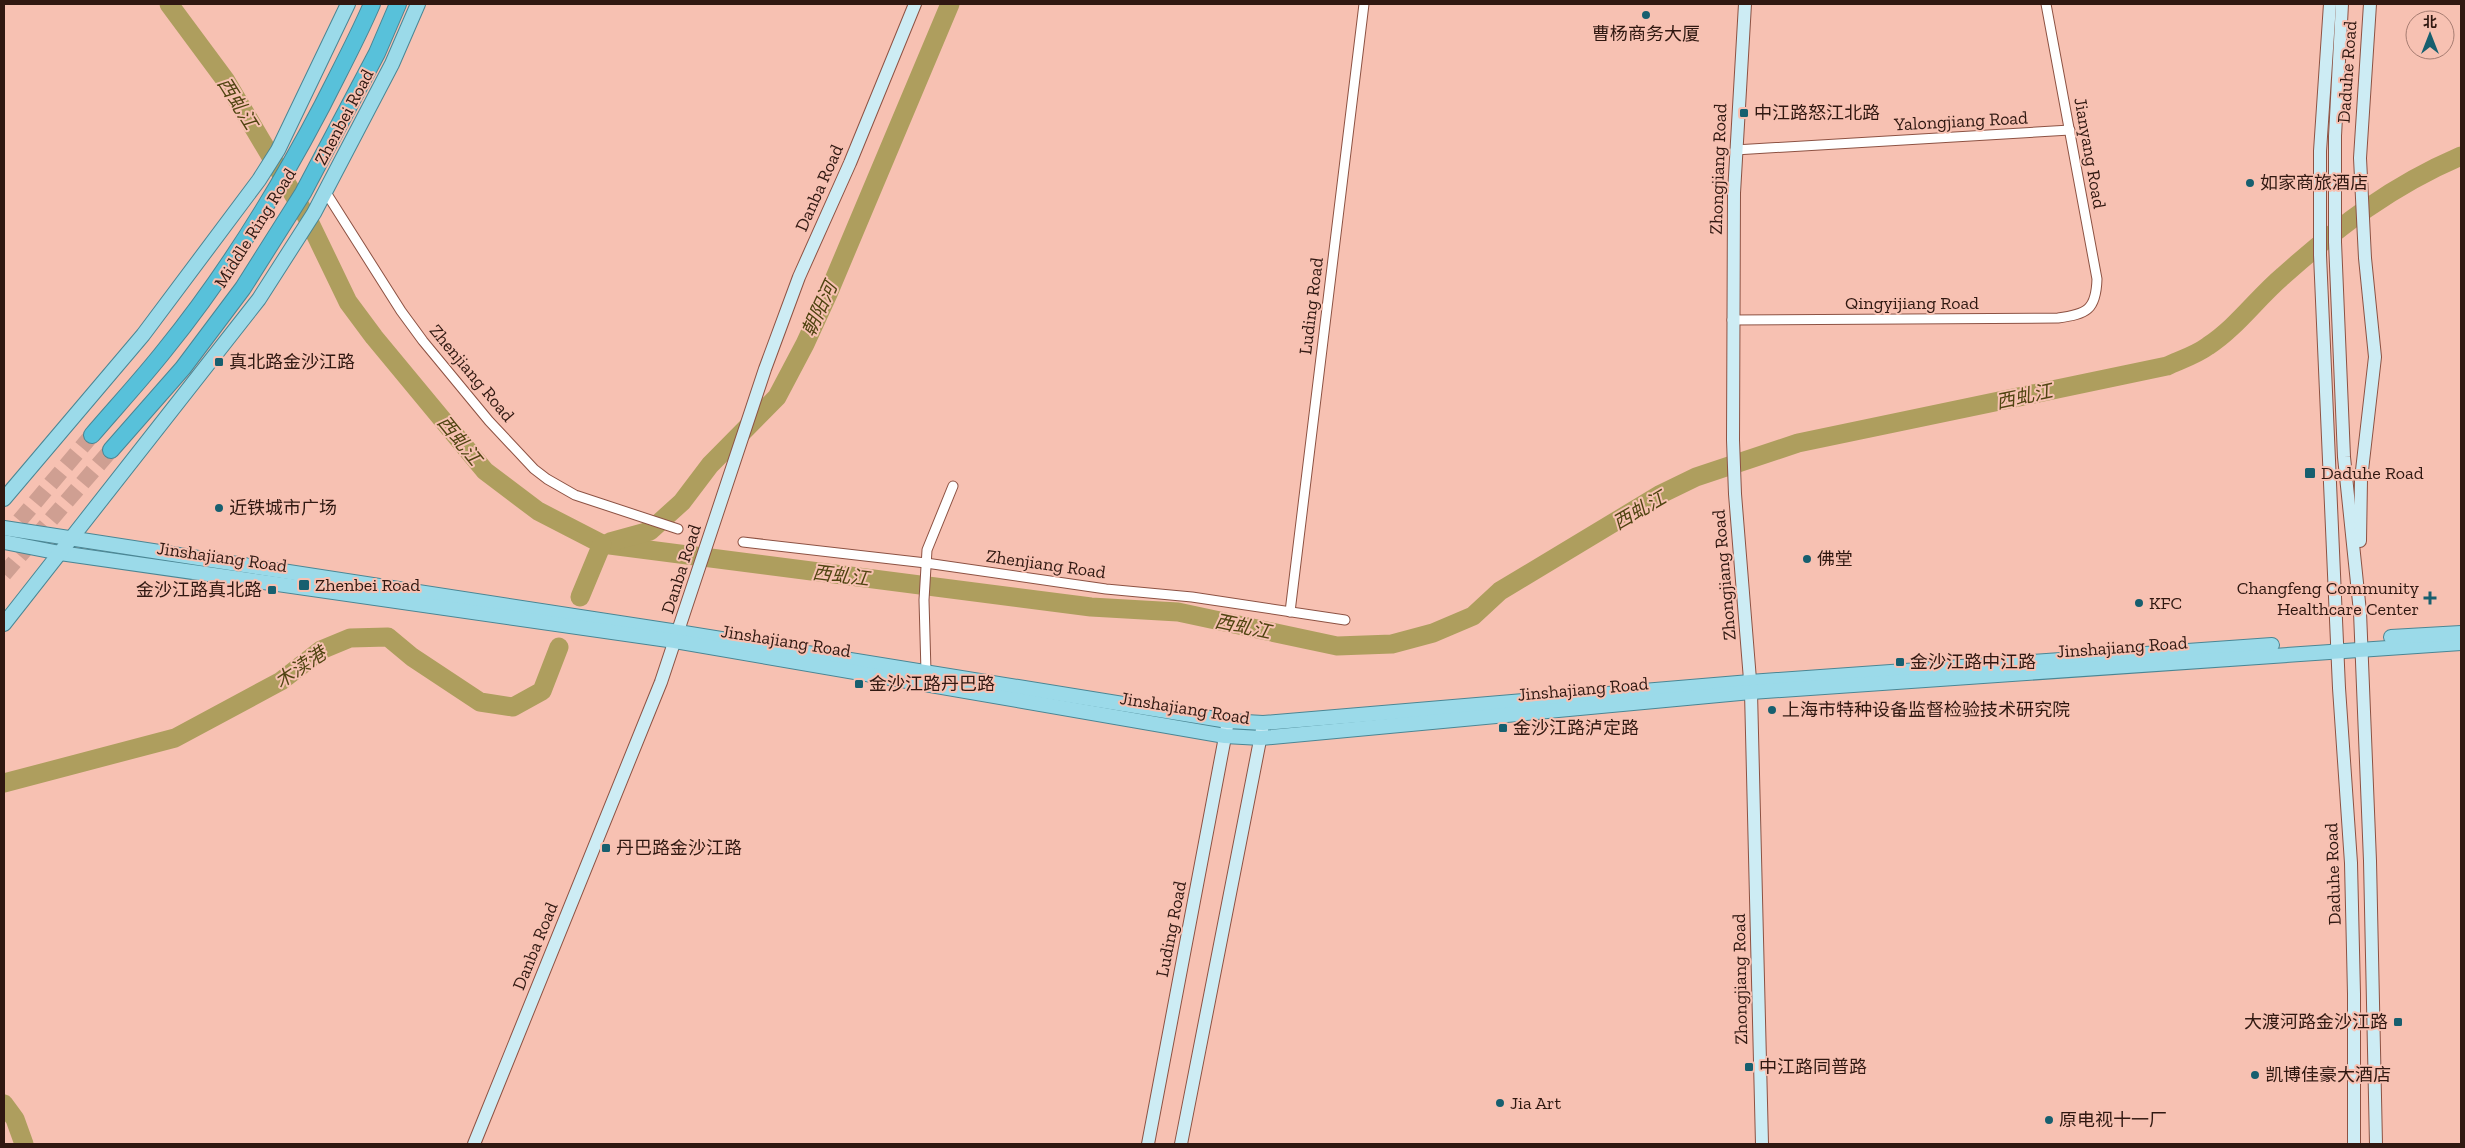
<svg xmlns="http://www.w3.org/2000/svg" width="2465" height="1148" font-family="'Zilla Slab','Noto Sans SC',serif">
	<style>
		.lines { fill: none; stroke-linecap: round; stroke-linejoin: round }
		.river { stroke: #ae9e5e; stroke-width: 19 }
		.highway-tunnel { stroke: #cf9f92; stroke-width: 16; stroke-dasharray: 16 8; stroke-linecap: butt }
		.street-casing { stroke: #8d5243; stroke-width: 11 }
		.secondary-casing { stroke: #8d5243; stroke-width: 14 }
		.primary-casing { stroke: #4a8694; stroke-width: 16 }
		.highway-casing { stroke: #4a8694; stroke-width: 18 }
		.street { stroke: #fff; stroke-width: 9 }
		.secondary { stroke: #cdecf4; stroke-width: 12 }
		.primary { stroke: #9bdae9; stroke-width: 14 }
		.highway { stroke: #58c1da; stroke-width: 16 }
		.poi-dot { fill: #175f6f; stroke: #f7c1b2; stroke-width: 2 }
		.labels { text-anchor: middle; stroke-width: 4; stroke-linejoin: round; paint-order: stroke }
		.poi-label { font-size: 18px; fill: #301811; stroke: #f7c1b2; text-anchor: start }
		.street-label { font-size: 18px; fill: #301811; stroke: #f7c1b2 }
		.water-label { font-size: 19px; font-style: italic; fill: #504411; stroke: #f7c1b2 }
	</style>
	<rect width="100%" height="100%" fill="#f7c1b2"/>
	<g class="lines">
		<!-- river -->
		<g class="river">
			<path d="M169,4L226,81L309,221L348,302L374,337L485,471L538,511L602,544L1091,607L1178,612L1337,646L1392,644L1433,633L1473,616L1500,591L1661,494L1696,477L1798,443L2167,366C2180,360 2196,355 2208,346C2237,327 2257,298 2283,276C2339,226 2391,186 2461,156"/>
			<path d="M610,542L650,531L682,502L710,465L777,397L805,344L828,294L950,4"/>
			<path d="M580,597L602,544"/>
			<path d="M4,783L175,738L281,681L321,650L350,638L388,637L412,657L480,702L513,707L542,691L559,647"/>
			<path d="M4,1104L15,1119L24,1144"/>
		</g>
		<!-- highway-tunnel -->
		<g class="highway-tunnel">
			<path d="M4,539L92,435"/>
			<path d="M4,574L111,450"/>
		</g>
		<defs>
			<g id="street">
				<path d="M1735,150L2070,130"/>
				<path d="M325,191L401,311L423,341L489,421L534,469L547,479L575,495L678,529"/>
				<path d="M1732,320L2058,318C2087,314 2096,310 2097,279L2046,4"/>
				<path d="M743,542L926,563L1106,589L1192,597L1345,620"/>
				<path d="M1290,612L1364,4"/>
				<path d="M926,672L924,600L927,550L953,486"/>
			</g>
			<g id="secondary">
				<path d="M1745,4L1734,193L1733,440L1735,494L1751,692L1762,1144"/>
				<path d="M2330,4L2320,151V255L2339,688L2351,863L2354,994V1144"/>
				<path d="M2342,4L2335,136V242L2344,457L2360,612L2370,861L2376,1144"/>
				<path d="M2360,541L2361,479L2375,357L2365,258L2360,158L2370,4"/>
				<path d="M474,1144L661,682L765,369L799,277L850,163L915,4"/>
				<path d="M1148,1144L1228,721"/>
				<path d="M1181,1144L1262,730"/>
			</g>
			<g id="primary">
				<path d="M4,499L143,335L259,180L278,150L348,4"/>
				<path d="M4,528L678,632L1228,721L1263,723L1750,682L2272,645"/>
				<path d="M4,542L60,553L675,641L1225,736L1261,738L1751,692L2461,643"/>
				<path d="M4,624L259,299L314,213L392,64L418,4"/>
				<path d="M2391,637L2461,633"/>
			</g>
			<g id="highway">
				<path d="M92,435C116,407 141,380 164,351C225,276 277,192 322,106C339,72 357,39 372,4"/>
				<path d="M111,450L183,368L243,288L303,193L377,53L398,4"/>
			</g>
		</defs>
		<!-- street casing -->
		<use href="#street" class="street-casing"/>
		<!-- secondary casing -->
		<use href="#secondary" class="secondary-casing"/>
		<!-- primary casing -->
		<use href="#primary" class="primary-casing"/>
		<!-- highway casing -->
		<use href="#highway" class="highway-casing"/>
		<!-- street -->
		<use href="#street" class="street"/>
		<!-- secondary -->
		<use href="#secondary" class="secondary"/>
		<!-- primary -->
		<use href="#primary" class="primary"/>
		<!-- highway -->
		<use href="#highway" class="highway"/>
	</g>
	<!-- markers -->
	<g class="poi-dot">
		<circle cx="1646" cy="15" r="5"/>
		<rect x="1739" y="108" width="10" height="10" rx="2.5"/>
		<circle cx="2250" cy="183" r="5"/>
		<rect x="214" y="357" width="10" height="10" rx="2.5"/>
		<rect x="2304" y="467" width="12" height="12" rx="2.5"/>
		<circle cx="219" cy="508" r="5"/>
		<circle cx="1807" cy="559" r="5"/>
		<rect x="298" y="579" width="12" height="12" rx="2.5"/>
		<rect x="267" y="585" width="10" height="10" rx="2.5"/>
		<path d="M2427.5 590.5h5v5h5v5h-5v5h-5v-5h-5v-5h5z"/>
		<circle cx="2139" cy="603" r="5"/>
		<rect x="1895" y="657" width="10" height="10" rx="2.5"/>
		<rect x="854" y="679" width="10" height="10" rx="2.5"/>
		<circle cx="1772" cy="710" r="5"/>
		<rect x="1498" y="723" width="10" height="10" rx="2.5"/>
		<rect x="601" y="843" width="10" height="10" rx="2.5"/>
		<rect x="2393" y="1017" width="10" height="10" rx="2.5"/>
		<rect x="1744" y="1062" width="10" height="10" rx="2.5"/>
		<circle cx="2255" cy="1075" r="5"/>
		<circle cx="1500" cy="1103" r="5"/>
		<circle cx="2049" cy="1120" r="5"/>
	</g>
	<g class="labels">
		<!-- poi labels -->
		<g class="poi-label">
			<text x="1646" y="40" text-anchor="middle">曹杨商务大厦</text>
			<text x="1754" y="119">中江路怒江北路</text>
			<text x="2260" y="189">如家商旅酒店</text>
			<text x="229" y="368">真北路金沙江路</text>
			<text x="2321" y="479">Daduhe Road</text>
			<text x="229" y="514">近铁城市广场</text>
			<text x="1817" y="565">佛堂</text>
			<text x="315" y="591">Zhenbei Road</text>
			<text x="2419" y="594" text-anchor="end">Changfeng Community<tspan x="2419" dy="21">Healthcare Center</tspan></text>
			<text x="262" y="596" text-anchor="end">金沙江路真北路</text>
			<text x="2149" y="609">KFC</text>
			<text x="1910" y="668">金沙江路中江路</text>
			<text x="869" y="690">金沙江路丹巴路</text>
			<text x="1782" y="716">上海市特种设备监督检验技术研究院</text>
			<text x="1513" y="734">金沙江路泸定路</text>
			<text x="616" y="854">丹巴路金沙江路</text>
			<text x="2388" y="1028" text-anchor="end">大渡河路金沙江路</text>
			<text x="1759" y="1073">中江路同普路</text>
			<text x="2265" y="1081">凯博佳豪大酒店</text>
			<text x="1510" y="1109">Jia Art</text>
			<text x="2059" y="1126">原电视十一厂</text>
		</g>
		<!-- street labels -->
		<g class="street-label">
			<text transform="translate(2347 72) rotate(-86)" y="6">Daduhe Road</text>
			<text transform="translate(344 117) rotate(-62)" y="6">Zhenbei Road</text>
			<text transform="translate(1961 121) rotate(-3)" y="6">Yalongjiang Road</text>
			<text transform="translate(2090 153) rotate(80)" y="6">Jianyang Road</text>
			<text transform="translate(1718 169) rotate(-88)" y="6">Zhongjiang Road</text>
			<text transform="translate(819 188) rotate(-66)" y="6">Danba Road</text>
			<text transform="translate(255 228) rotate(-58)" y="6">Middle Ring Road</text>
			<text x="1912" y="309">Qingyijiang Road</text>
			<text transform="translate(1311 306) rotate(-83)" y="6">Luding Road</text>
			<text transform="translate(472 373) rotate(50)" y="6">Zhenjiang Road</text>
			<text transform="translate(222 557) rotate(8)" y="6">Jinshajiang Road</text>
			<text transform="translate(1046 564) rotate(8)" y="6">Zhenjiang Road</text>
			<text transform="translate(681 569) rotate(-72)" y="6">Danba Road</text>
			<text transform="translate(1724 575) rotate(-95)" y="6">Zhongjiang Road</text>
			<text transform="translate(786 641) rotate(9)" y="6">Jinshajiang Road</text>
			<text transform="translate(2122 647) rotate(-4)" y="6">Jinshajiang Road</text>
			<text transform="translate(1583 689) rotate(-5)" y="6">Jinshajiang Road</text>
			<text transform="translate(1185 708) rotate(9)" y="6">Jinshajiang Road</text>
			<text transform="translate(2333 874) rotate(-92)" y="6">Daduhe Road</text>
			<text transform="translate(1171 929) rotate(-79)" y="6">Luding Road</text>
			<text transform="translate(535 946) rotate(-68)" y="6">Danba Road</text>
			<text transform="translate(1740 979) rotate(-91)" y="6">Zhongjiang Road</text>
		</g>
		<!-- water labels -->
		<g class="water-label">
			<text transform="translate(238 103) rotate(58)" y="7">西虬江</text>
			<text transform="translate(819 309) rotate(-65)" y="7">朝阳河</text>
			<text transform="translate(2024 396) rotate(-12)" y="7">西虬江</text>
			<text transform="translate(460 440) rotate(51)" y="7">西虬江</text>
			<text transform="translate(1639 510) rotate(-30)" y="7">西虬江</text>
			<text transform="translate(841 575) rotate(7)" y="7">西虬江</text>
			<text transform="translate(1243 626) rotate(12)" y="7">西虬江</text>
			<text transform="translate(300 667) rotate(-34)" y="7">木渎港</text>
		</g>
	</g>
	<!-- border -->
	<rect width="2465" height="1148" fill="none" stroke="#301811" stroke-width="10"/>
	<!-- north arrow -->
	<g transform="translate(2430 35)"><circle r="24" fill="#f7c1b2" stroke="#a77d72"/>
	<path d="M0-4L9 19L0 12L-9 19Z" fill="#175f6f"/>
	<text y="-8" font-size="14" font-weight="bold" text-anchor="middle" fill="#301811">北</text>
	</g>
</svg>
